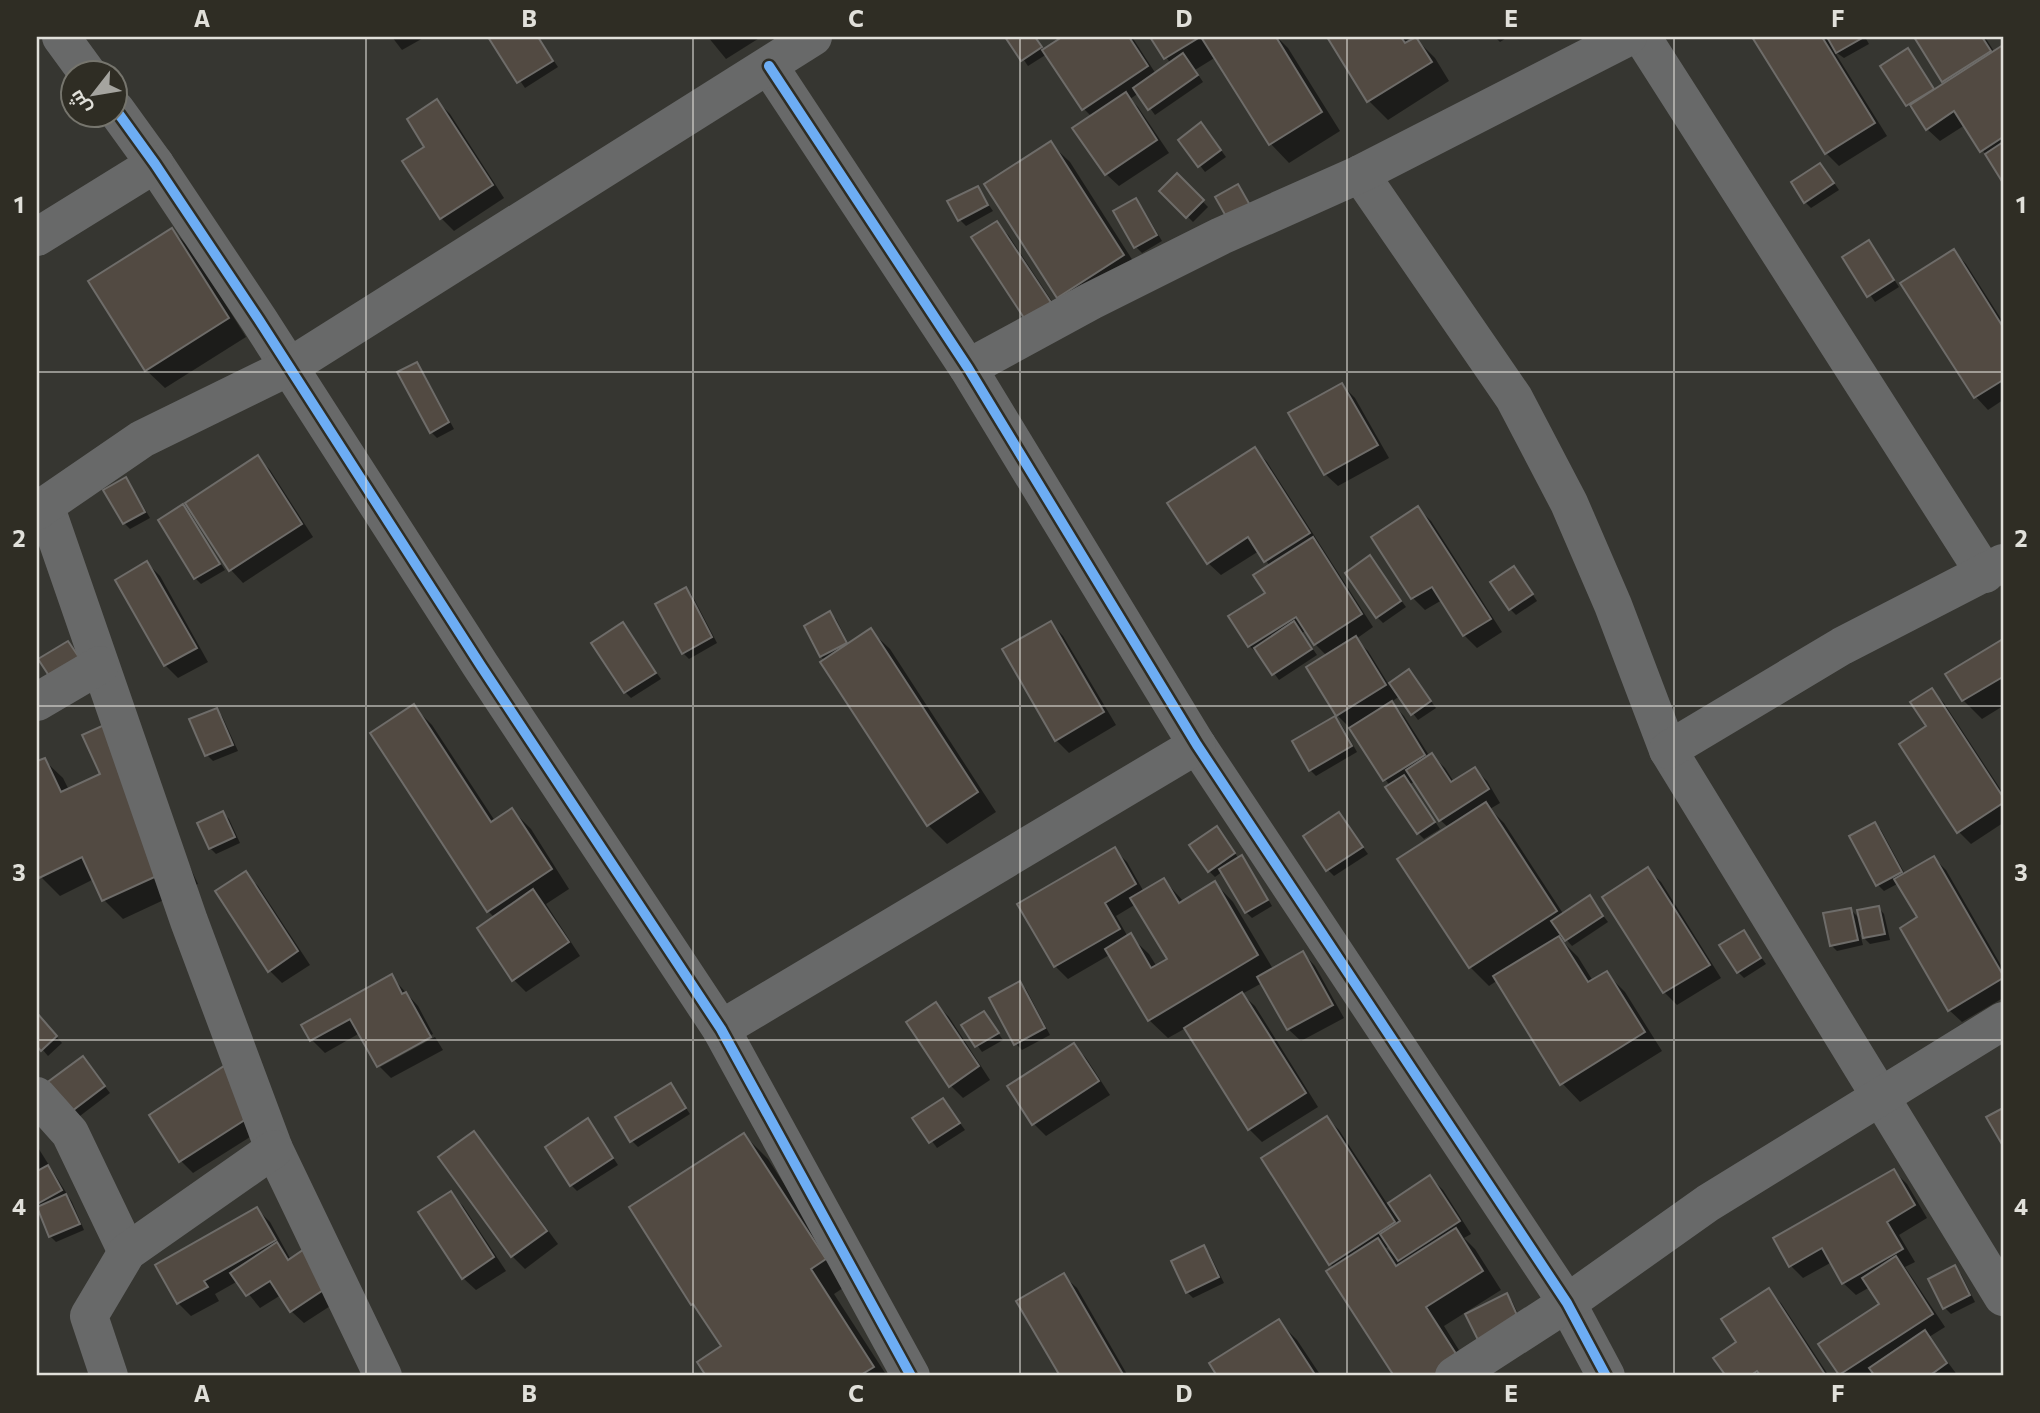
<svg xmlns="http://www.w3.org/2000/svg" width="2040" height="1413" font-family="Commissioner,Cairo,sans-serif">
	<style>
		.shadow { fill: #0007; fill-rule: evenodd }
		.building { fill: #524a42; stroke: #6e6c69; stroke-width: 2 }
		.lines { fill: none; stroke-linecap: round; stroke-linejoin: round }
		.minor { stroke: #686969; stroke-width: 38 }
		.cycleway-casing { stroke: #2f2d24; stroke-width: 15 }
		.cycleway { stroke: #6dadf4; stroke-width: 10 }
		.grid { fill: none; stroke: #e1e0da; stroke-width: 2; stroke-opacity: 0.55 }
		.neatline { fill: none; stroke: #e1e0da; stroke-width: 2.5 }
		.grid-label { font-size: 23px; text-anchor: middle; font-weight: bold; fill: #e1e0da }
	</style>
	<rect width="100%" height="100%" fill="#363631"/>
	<!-- shadow -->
	<g class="shadow">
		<path d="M392,37H425L402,50Z"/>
		<path d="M490,37H538L558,67L525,88Z"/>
		<path d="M708,37H761L726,59Z"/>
		<path d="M1008,37H1035L1044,51L1065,37H1132L1156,74L1171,64L1152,37H1277L1288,48L1340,131L1289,163L1271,144L1216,57L1195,70L1203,82L1155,115L1139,93L1130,99L1138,107L1169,153L1119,186L1106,174L1092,117L1084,109L1047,54L1028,66Z"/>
		<path d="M1329,37H1406L1410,42L1416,39L1435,58L1449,81L1388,120L1369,101Z"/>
		<path d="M1495,37H1508L1500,42Z"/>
		<path d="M1755,37H1865L1869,44L1844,58L1834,51L1887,136L1839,166L1826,153Z"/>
		<path d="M1916,37H1985L1995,53L2003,48V179L1965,125L1940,141L1927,129L1915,110L1913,111L1908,105L1913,57L1936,91L1947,84Z"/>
		<path d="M437,101L450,114L504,198L454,231L441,218L427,147Z"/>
		<path d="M1207,131L1226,157L1205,172L1180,140Z"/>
		<path d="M1051,144L1070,162L1142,275L1059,297Z"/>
		<path d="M1826,171L1839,190L1811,208L1805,202Z"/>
		<path d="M1177,175L1208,207L1193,222L1162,191Z"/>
		<path d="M977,188L993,211L966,226L960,220Z"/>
		<path d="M1136,201L1142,207L1162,241L1142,253L1136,247Z"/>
		<path d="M997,223L1009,236L1063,318L1040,332Z"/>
		<path d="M172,230L191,249L246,337L165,388L146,370Z"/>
		<path d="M1869,242L1899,287L1875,302L1845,258Z"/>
		<path d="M1954,251L1966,264L2003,322V400L1988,410L1976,397L1903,283Z"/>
		<path d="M416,364L422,370L454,429L437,438L431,432Z"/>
		<path d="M1342,385L1355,398L1389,458L1338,486L1325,474Z"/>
		<path d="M1255,449L1267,462L1373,627L1356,639L1368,651L1389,685L1409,672L1436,708L1418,720L1400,696L1391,702L1404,716L1430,757L1432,755L1445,768L1454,782L1475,769L1487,781L1500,803L1490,809L1504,823L1564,915L1590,898L1608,922L1572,946L1564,937L1560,939L1578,957L1593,981L1606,973L1625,992L1662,1051L1580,1102L1562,1083L1498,980L1489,986L1470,967L1449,828L1440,820L1416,781L1410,784L1440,829L1424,839L1418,833L1390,786L1350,728L1337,715L1327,656L1315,644L1307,630L1302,633L1317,655L1279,680L1263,658L1249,646L1267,593L1270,566L1259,551L1221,575L1208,563Z"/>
		<path d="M258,458L270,470L313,537L243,583L231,570L188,503Z"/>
		<path d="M125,479L131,485L150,518L130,529L124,523Z"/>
		<path d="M183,506L225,570L201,584L195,578Z"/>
		<path d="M1418,508L1431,521L1502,632L1477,648L1464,635L1442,600L1425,610L1413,598Z"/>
		<path d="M1370,557L1406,607L1383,623L1377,617Z"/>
		<path d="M147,563L160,576L208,662L178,678L165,665L117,580Z"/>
		<path d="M1520,575L1537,601L1516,615L1510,609Z"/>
		<path d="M686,589L692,595L717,643L689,659L683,653Z"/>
		<path d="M830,613L836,619L849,645L871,631L890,649L996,812L947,844L928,825L821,656Z"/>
		<path d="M1051,623L1063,636L1116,725L1069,753L1056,740Z"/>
		<path d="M622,624L661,679L631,698L625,692Z"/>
		<path d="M2003,641V706L1982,719L1963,700L1948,674Z"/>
		<path d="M1931,690L1944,703L2003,793V823L1971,844L1959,832Z"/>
		<path d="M413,706L432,725L495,821L512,810L531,829L569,889L546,904L580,956L526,992L514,980L495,918L488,911Z"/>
		<path d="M216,710L222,716L238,751L213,761L207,755Z"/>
		<path d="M1335,718L1341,724L1357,752L1316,776L1310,770Z"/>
		<path d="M132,742L198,884L123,919L104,900L94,879L60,896L41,877L37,868V763L44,760L63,778L69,790L102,775Z"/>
		<path d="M223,813L229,819L240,843L216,854L210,848Z"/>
		<path d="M1339,815L1368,854L1334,876L1328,870Z"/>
		<path d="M1875,824L1881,830L1905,874L1934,858L1946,870L2003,969V998L1962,1022L1949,1010L1919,918L1899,883L1884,891L1878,885Z"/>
		<path d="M1217,828L1239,859L1242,857L1247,863L1272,906L1252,918L1246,912L1223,871L1215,877L1209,871Z"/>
		<path d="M1114,849L1127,862L1144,892L1164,880L1184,902L1215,883L1233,902L1273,969L1303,953L1315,966L1344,1018L1301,1041L1288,1029L1262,983L1242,994L1255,1006L1318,1107L1262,1142L1249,1129L1186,1028L1168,1038L1149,1020L1111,954L1068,979L1055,966ZM1136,904L1170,960L1157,967L1149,954L1130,936L1128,937L1116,916Z"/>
		<path d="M1648,870L1661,882L1721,978L1677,1005L1664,992L1605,897Z"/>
		<path d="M245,874L258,886L310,965L282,983L269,970Z"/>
		<path d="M1878,907L1884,914L1890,940L1870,944L1860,934L1863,945L1837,951L1831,945L1851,910L1860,919Z"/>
		<path d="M1743,932L1766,964L1744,978L1738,972Z"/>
		<path d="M391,976L418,1006L433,1034L380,1063V1067L360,1033L325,1053L312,1040Z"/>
		<path d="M1020,983L1026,989L1050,1035L1022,1050L1016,1044Z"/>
		<path d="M936,1004L949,1017L990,1080L963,1098L951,1086Z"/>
		<path d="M984,1013L1003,1040L982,1052L963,1025Z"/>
		<path d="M37,1015L62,1043L48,1056L37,1043Z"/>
		<path d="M435,1037L443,1050L391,1078L380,1067Z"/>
		<path d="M1074,1045L1086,1058L1110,1095L1046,1136L1034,1124Z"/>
		<path d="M83,1058L110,1093L76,1119L70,1113Z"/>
		<path d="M224,1069L266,1127L193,1173L180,1160Z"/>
		<path d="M671,1086L690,1114L638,1147L632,1141Z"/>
		<path d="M943,1100L965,1130L937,1148L915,1118Z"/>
		<path d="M1327,1118L1339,1130L1388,1205L1430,1177L1443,1190L1471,1234L1464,1238L1475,1249L1501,1290L1444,1326L1475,1376H1396L1329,1272L1334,1268L1330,1264ZM1390,1246L1396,1256L1395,1257L1386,1248Z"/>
		<path d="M593,1127L618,1165L577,1191L571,1185Z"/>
		<path d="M474,1133L486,1146L558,1244L525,1269L512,1256Z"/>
		<path d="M744,1135L768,1159L849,1284L834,1294L887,1376H708L699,1362L723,1347L701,1312L693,1304Z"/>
		<path d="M37,1146L72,1202L84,1230L56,1242L50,1236L37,1206Z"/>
		<path d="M1894,1171L1907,1184L1927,1218L1899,1235L1915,1262L1905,1267L1945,1327L1929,1337L1958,1376H1877L1875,1373L1869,1376H1842L1840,1374L1881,1305L1870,1287L1856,1295L1843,1283L1832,1262L1803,1278L1791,1266Z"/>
		<path d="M450,1193L463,1206L506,1271L476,1290L463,1278Z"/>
		<path d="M257,1209L270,1222L291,1260L358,1288L304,1323L291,1311L281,1295L260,1308L238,1281L215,1294L219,1301L191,1316L178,1303Z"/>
		<path d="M1203,1247L1209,1253L1224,1283L1193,1298L1187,1292Z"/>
		<path d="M1955,1268L1961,1274L1975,1302L1951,1314L1945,1308Z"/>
		<path d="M1064,1276L1077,1288L1128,1376H1062L1019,1302Z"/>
		<path d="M1768,1290L1781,1303L1829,1376H1728L1716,1358L1738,1343Z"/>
		<path d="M1506,1295L1512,1301L1526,1330L1467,1314Z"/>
		<path d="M1278,1321L1297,1340L1321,1376H1219L1211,1364Z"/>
	</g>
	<!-- building -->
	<g class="building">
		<path d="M488,37H538L553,61L517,83Z"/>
		<path d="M1005,37H1035L1042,47L1021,61Z"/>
		<path d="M1062,37H1129L1148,66L1082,110L1042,50Z"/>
		<path d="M1150,37H1200L1164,59Z"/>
		<path d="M1201,37H1276L1322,112L1269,145Z"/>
		<path d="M1327,37H1401L1405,43L1416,37L1432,62L1367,102Z"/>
		<path d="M1752,37H1822L1875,123L1825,154Z"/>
		<path d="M1827,37H1864L1836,53Z"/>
		<path d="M1914,37H1982L1991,51L1942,82Z"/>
		<path d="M2003,45V137L1980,152L1954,111L1926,130L1910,105Z"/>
		<path d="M1908,48L1934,89L1906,106L1880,66Z"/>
		<path d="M1183,53L1198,75L1148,110L1133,88Z"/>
		<path d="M1126,92L1157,140L1105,175L1072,128Z"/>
		<path d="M437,99L493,185L440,219L402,161L424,147L407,119Z"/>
		<path d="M1201,122L1221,150L1198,167L1178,140Z"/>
		<path d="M1051,141L1124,255L1057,298L984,184Z"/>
		<path d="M2003,142V183L1985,154Z"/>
		<path d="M1820,163L1834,183L1804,203L1791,182Z"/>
		<path d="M1177,173L1204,200L1186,218L1159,191Z"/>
		<path d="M1238,184L1255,214L1232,227L1215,197Z"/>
		<path d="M978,186L988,205L958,221L947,201Z"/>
		<path d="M1136,198L1157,235L1134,248L1113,211Z"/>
		<path d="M997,221L1052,304L1026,321L971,237Z"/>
		<path d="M172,228L229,318L145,371L88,281Z"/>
		<path d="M1869,240L1894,280L1867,297L1842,257Z"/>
		<path d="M1954,249L2003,327V380L1974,398L1900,283Z"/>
		<path d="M417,362L449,422L430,433L397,372Z"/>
		<path d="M1342,383L1378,445L1324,475L1288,413Z"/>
		<path d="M1255,447L1310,533L1264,562L1248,537L1207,564L1167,503Z"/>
		<path d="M258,455L302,524L229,571L185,503Z"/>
		<path d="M126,477L145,512L123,524L103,490Z"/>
		<path d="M183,504L220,564L194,579L158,520Z"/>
		<path d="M1418,506L1491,619L1463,636L1432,587L1411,599L1371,537Z"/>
		<path d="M1313,537L1362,614L1314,645L1296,617L1248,647L1228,616L1265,593L1253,575Z"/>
		<path d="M1370,555L1401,601L1376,618L1345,573Z"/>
		<path d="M147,561L197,648L164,666L115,580Z"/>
		<path d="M1514,566L1533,594L1509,610L1490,582Z"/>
		<path d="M686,587L712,637L682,654L655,604Z"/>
		<path d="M830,611L847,643L820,657L804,626Z"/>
		<path d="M1051,621L1104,712L1055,741L1002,649Z"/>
		<path d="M1294,621L1312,649L1272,675L1254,648Z"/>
		<path d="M623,622L656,673L624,693L591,643Z"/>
		<path d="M871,628L978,792L927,826L820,662Z"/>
		<path d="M1356,636L1386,685L1336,716L1306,667Z"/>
		<path d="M2003,639V681L2001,678L1962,701L1945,674Z"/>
		<path d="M68,641L89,672L59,691L38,659Z"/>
		<path d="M1409,669L1431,701L1411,715L1389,683Z"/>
		<path d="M1932,688L2003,797V803L1957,833L1899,744L1926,726L1910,702Z"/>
		<path d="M1392,701L1425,755L1383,781L1349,728Z"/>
		<path d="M414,704L491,822L512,808L552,869L487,912L370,733Z"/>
		<path d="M217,708L233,745L205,756L189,719Z"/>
		<path d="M1335,716L1352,746L1309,771L1292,741Z"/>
		<path d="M113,721L181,865L102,901L82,857L39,878L37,872V761L45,758L61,792L100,774L82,735Z"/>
		<path d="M1432,753L1451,782L1475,767L1489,789L1439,821L1406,770Z"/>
		<path d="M1404,775L1435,822L1417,834L1385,787Z"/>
		<path d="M1486,802L1557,911L1469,968L1397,859Z"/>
		<path d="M223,811L235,837L209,849L197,823Z"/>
		<path d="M1339,812L1363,847L1326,871L1303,836Z"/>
		<path d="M1875,822L1902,872L1876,886L1849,836Z"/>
		<path d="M1217,826L1235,853L1208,872L1189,845Z"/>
		<path d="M1115,847L1136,884L1105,903L1120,929L1054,967L1017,904Z"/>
		<path d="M1242,855L1268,900L1245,913L1219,869Z"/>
		<path d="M1934,856L2003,975V978L1948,1011L1900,928L1917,917L1894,879Z"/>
		<path d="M1648,867L1710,965L1663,993L1602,897Z"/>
		<path d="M246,871L298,951L268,972L215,891Z"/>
		<path d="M1164,878L1179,903L1215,881L1258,955L1148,1021L1105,949L1131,933L1151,968L1167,959L1130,898Z"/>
		<path d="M533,889L569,942L512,981L477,928Z"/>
		<path d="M1590,895L1603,916L1565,941L1551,921Z"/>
		<path d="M1879,906L1885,934L1863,938L1857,910Z"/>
		<path d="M1851,908L1858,940L1830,946L1823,913Z"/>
		<path d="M1744,930L1761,958L1737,973L1719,945Z"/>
		<path d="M1559,936L1588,982L1607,971L1645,1032L1560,1085L1493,976Z"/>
		<path d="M1303,951L1333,1005L1287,1030L1257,977Z"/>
		<path d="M392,974L402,994L406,992L431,1037L377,1067L350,1019L310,1041L301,1025Z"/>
		<path d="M1020,981L1045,1028L1014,1045L989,998Z"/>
		<path d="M1242,992L1306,1093L1248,1130L1184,1028Z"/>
		<path d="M936,1002L979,1066L949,1087L906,1022Z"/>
		<path d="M984,1011L999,1033L975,1047L961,1025Z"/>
		<path d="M37,1013L57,1036L41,1051L37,1046Z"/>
		<path d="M1074,1043L1099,1081L1032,1125L1007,1086Z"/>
		<path d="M83,1056L105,1086L68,1114L45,1084Z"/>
		<path d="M224,1066L254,1114L179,1162L149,1115Z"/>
		<path d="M671,1083L686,1108L630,1142L615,1117Z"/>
		<path d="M943,1098L960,1123L929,1143L912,1118Z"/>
		<path d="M2003,1108V1146L1986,1117Z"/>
		<path d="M1327,1116L1395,1222L1329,1265L1261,1158Z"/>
		<path d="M588,1118L613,1158L570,1186L545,1147Z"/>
		<path d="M474,1131L547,1231L511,1257L438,1157Z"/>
		<path d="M744,1133L826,1259L811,1269L874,1367L859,1376H706L697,1362L721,1346L693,1304L691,1305L629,1207Z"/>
		<path d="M48,1165L62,1190L37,1204V1171Z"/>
		<path d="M1894,1169L1915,1205L1887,1222L1903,1249L1842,1284L1822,1248L1789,1267L1773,1238Z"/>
		<path d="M1430,1175L1460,1221L1398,1261L1380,1234L1400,1221L1388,1203Z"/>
		<path d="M451,1191L494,1257L462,1279L418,1212Z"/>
		<path d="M66,1194L80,1224L49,1237L37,1207Z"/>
		<path d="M257,1207L276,1240L204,1281L208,1287L177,1304L155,1265Z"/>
		<path d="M1456,1228L1483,1271L1426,1307L1460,1360L1434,1376H1394L1326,1271L1378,1238L1396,1266Z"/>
		<path d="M322,1237L346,1275L290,1312L270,1281L246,1296L230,1273L277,1242L288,1260Z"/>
		<path d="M1204,1245L1219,1277L1186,1293L1171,1261Z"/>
		<path d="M1896,1256L1933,1314L1839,1375L1818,1344L1879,1304L1862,1278Z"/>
		<path d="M1955,1265L1970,1295L1943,1309L1928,1279Z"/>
		<path d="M1064,1273L1124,1376H1060L1016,1301Z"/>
		<path d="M1769,1288L1826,1376H1761L1757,1371L1750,1376H1726L1713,1358L1736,1342L1721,1319Z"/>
		<path d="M1507,1293L1521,1324L1480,1344L1465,1314Z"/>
		<path d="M1279,1319L1316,1376H1217L1209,1363Z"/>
		<path d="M1925,1330L1947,1363L1929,1376H1875L1869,1368Z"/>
	</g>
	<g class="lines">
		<!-- minor -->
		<g class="minor">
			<path d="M61,37L88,74"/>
			<path d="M1642,37L1985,574"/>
			<path d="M769,66L968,368L1197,745L1567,1303L1606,1376"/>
			<path d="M116,110L155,164L259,320L481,666L721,1029L911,1376"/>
			<path d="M1360,174L1514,398L1569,503L1613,605L1668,750L2003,1297"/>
			<path d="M37,237L155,164"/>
			<path d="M968,368L1091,301L1221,236L1360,174L1628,37"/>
			<path d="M45,505L189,921L274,1149L383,1376"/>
			<path d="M37,511L142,439L289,367L813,37"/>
			<path d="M37,702L100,665"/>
			<path d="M1668,750L1842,646L2003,563"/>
			<path d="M721,1029L1197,745"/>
			<path d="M37,1096L70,1133L127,1252"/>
			<path d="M109,1376L89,1316L127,1252L274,1149"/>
			<path d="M1454,1376L1567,1303L1708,1203L2003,1021"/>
		</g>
		<defs>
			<g id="cycleway">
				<path d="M769,66L968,368L1197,745L1567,1303L1606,1376"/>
				<path d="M116,110L155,164L259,320L481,666L721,1029L911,1376"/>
			</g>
		</defs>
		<!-- cycleway casing -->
		<use href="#cycleway" class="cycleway-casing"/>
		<!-- cycleway -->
		<use href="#cycleway" class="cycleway"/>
	</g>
	<!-- grid -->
	<path class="grid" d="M366,37V1376M693,37V1376M1020,37V1376M1347,37V1376M1674,37V1376M37,372H2003M37,706H2003M37,1040H2003"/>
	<!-- border -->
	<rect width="2040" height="1413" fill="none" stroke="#2f2d24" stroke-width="77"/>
	<!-- north arrow -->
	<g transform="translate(94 94) rotate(239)"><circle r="33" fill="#2f2d24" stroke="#76756d" stroke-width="2"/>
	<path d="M0-5L12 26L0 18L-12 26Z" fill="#a5a49f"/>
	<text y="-10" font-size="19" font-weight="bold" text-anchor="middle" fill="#e1e0da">ش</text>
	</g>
	<rect x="38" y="38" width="1964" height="1336" class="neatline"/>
	<g class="grid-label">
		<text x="202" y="27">A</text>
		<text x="529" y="27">B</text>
		<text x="856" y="27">C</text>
		<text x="1184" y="27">D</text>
		<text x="1511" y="27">E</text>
		<text x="1838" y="27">F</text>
		<text x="19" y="213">1</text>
		<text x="2021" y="213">1</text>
		<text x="19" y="547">2</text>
		<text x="2021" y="547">2</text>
		<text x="19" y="881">3</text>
		<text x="2021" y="881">3</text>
		<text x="19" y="1215">4</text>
		<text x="2021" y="1215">4</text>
		<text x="202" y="1402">A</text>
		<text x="529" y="1402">B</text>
		<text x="856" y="1402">C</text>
		<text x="1184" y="1402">D</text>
		<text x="1511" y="1402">E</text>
		<text x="1838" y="1402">F</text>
	</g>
</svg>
